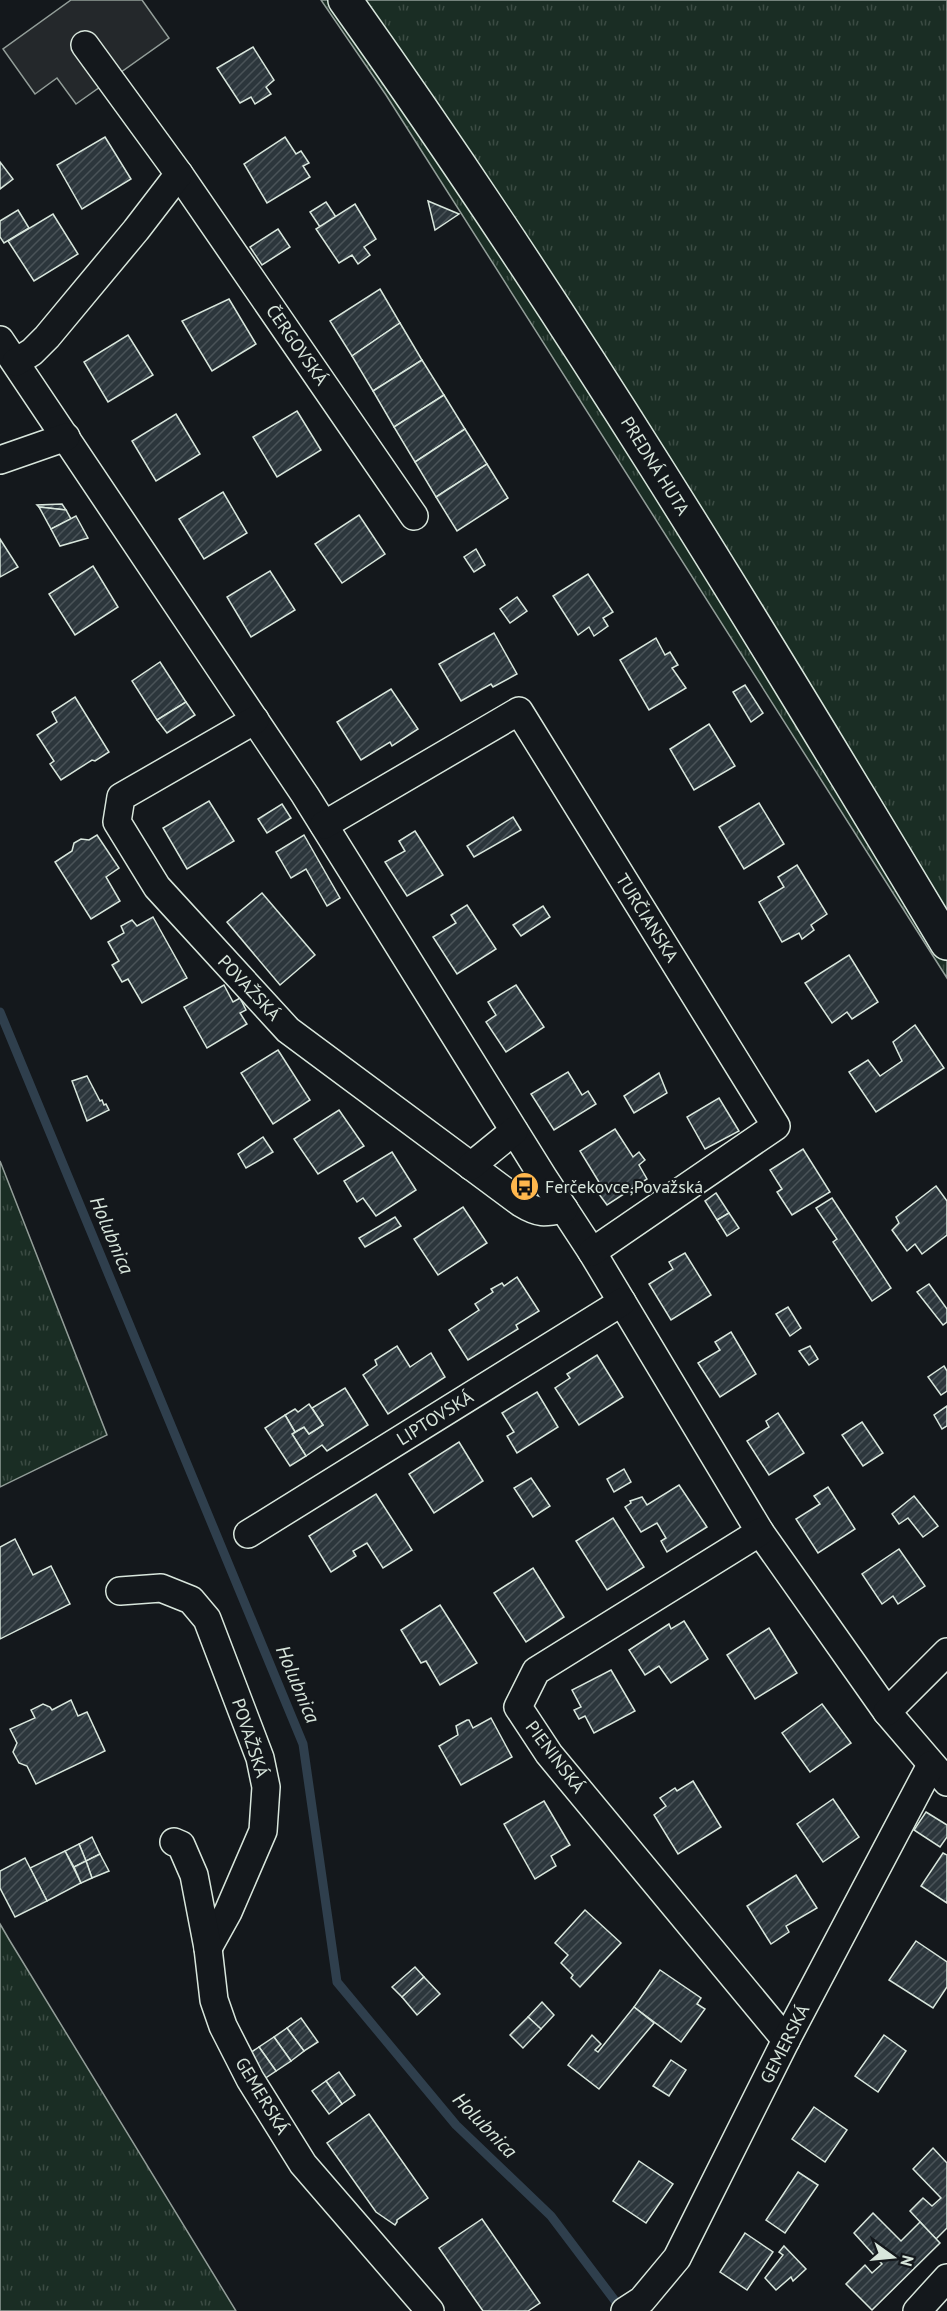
<svg xmlns="http://www.w3.org/2000/svg" width="947" height="2311" font-family="'PT Sans',sans-serif">
	<style>
		.grass { fill: url(#grass-tufts); stroke: #939e99; stroke-width: 1.5 }
		.parking { fill: #24282b; stroke: #939e99; stroke-width: 1.5 }
		.lines { fill: none; stroke-linecap: round; stroke-linejoin: round }
		.stream { stroke: #2f3f4d; stroke-width: 9 }
		.building { fill: url(#building-hatch); stroke: #d8e6dc; stroke-width: 1.5 }
		.minor-casing { stroke: #d8e6dc; stroke-width: 30 }
		.secondary-casing { stroke: #d8e6dc; stroke-width: 36 }
		.minor { stroke: #14181c; stroke-width: 27 }
		.secondary { stroke: #14181c; stroke-width: 33 }
		.labels { text-anchor: middle; stroke-width: 4.5; stroke-linejoin: round; paint-order: stroke }
		.street-label { font-size: 18px; fill: #d8e6dc; stroke: #14181c }
		.poi-label { font-size: 18px; fill: #d8e6dc; stroke: #14181c; text-anchor: start }
		.water-label { font-size: 20px; font-style: italic; fill: #d8e6dc; stroke: #14181c }
	</style>
	<defs>
		<pattern id="grass-tufts" width="24" height="20" patternUnits="userSpaceOnUse" patternTransform="scale(1.5)"><rect width="24" height="20" fill="#1a2d24"/><path d="M3 7l-1-3M5 7V3M7 7l1-3M15 17l-1-3M17 17v-4M19 17l1-3" fill="none" stroke="#3b4b43"/></pattern>
		<pattern id="building-hatch" width="6" height="6" patternUnits="userSpaceOnUse" patternTransform="scale(1.5)"><rect width="6" height="6" fill="#2c363c"/><path d="M-1 1l2-2M0 6l6-6M5 7l2-2" fill="none" stroke="#4a5358"/></pattern>
	</defs>
	<rect width="100%" height="100%" fill="#14181c"/>
	<!-- grass -->
	<g class="grass">
		<path d="M321,0H947V978L386,95Z"/>
		<path d="M0,1161L107,1435L0,1487Z"/>
		<path d="M0,1924L10,1941L236,2311H0Z"/>
	</g>
	<!-- parking -->
	<path class="parking" d="M71,0H142L169,38L76,104L57,78L35,94L3,49Z"/>
	<g class="lines">
		<!-- stream -->
		<path class="stream" d="M0,1012L303,1744L337,1982L456,2125L551,2216L622,2310"/>
	</g>
	<!-- building -->
	<g class="building">
		<path d="M253,47L274,80L266,87L271,94L255,104L251,97L240,103L217,68Z"/>
		<path d="M105,137L131,179L82,209L57,165Z"/>
		<path d="M285,137L296,154L301,151L309,163L303,166L310,177L267,203L244,164Z"/>
		<path d="M0,162L13,179L0,189Z"/>
		<path d="M428,201L459,214L435,230Z"/>
		<path d="M326,202L336,217L320,227L310,212Z"/>
		<path d="M355,204L376,239L364,247L370,255L358,264L352,255L339,263L316,229Z"/>
		<path d="M18,210L29,228L4,243L0,237V221Z"/>
		<path d="M53,214L78,254L34,281L8,241Z"/>
		<path d="M278,229L290,247L262,265L250,247Z"/>
		<path d="M380,289L400,323L352,356L330,321Z"/>
		<path d="M229,299L256,344L212,371L182,321Z"/>
		<path d="M400,323L422,360L373,391L352,356Z"/>
		<path d="M128,335L153,375L108,402L84,362Z"/>
		<path d="M422,360L444,395L394,427L373,391Z"/>
		<path d="M444,395L465,429L415,462L394,427Z"/>
		<path d="M297,411L321,450L277,477L253,437Z"/>
		<path d="M176,414L200,454L156,481L132,441Z"/>
		<path d="M465,429L487,464L436,497L415,462Z"/>
		<path d="M487,464L508,498L457,531L436,497Z"/>
		<path d="M223,492L247,533L204,559L179,519Z"/>
		<path d="M62,504L66,510L39,507L37,505Z"/>
		<path d="M39,507L66,510L71,519L51,529Z"/>
		<path d="M359,515L385,554L342,583L315,544Z"/>
		<path d="M76,516L88,538L60,546L51,529Z"/>
		<path d="M0,539L18,567L0,577Z"/>
		<path d="M476,549L485,565L474,572L464,557Z"/>
		<path d="M93,566L118,607L75,635L49,594Z"/>
		<path d="M270,571L295,610L251,637L227,597Z"/>
		<path d="M588,574L613,612L603,618L608,626L594,636L589,627L578,635L553,596Z"/>
		<path d="M517,597L527,611L510,623L500,609Z"/>
		<path d="M494,633L517,674L493,687L491,684L461,701L439,664Z"/>
		<path d="M656,638L665,655L670,652L678,665L672,668L686,688L649,710L620,660Z"/>
		<path d="M160,662L186,702L157,720L132,681Z"/>
		<path d="M745,685L763,713L751,722L733,692Z"/>
		<path d="M391,689L418,729L392,746L390,742L361,760L337,722Z"/>
		<path d="M75,697L109,752L95,761L92,760L61,780L50,764L54,761L37,735L57,722L52,712Z"/>
		<path d="M186,702L195,715L167,733L157,720Z"/>
		<path d="M709,724L735,766L694,790L670,749Z"/>
		<path d="M209,801L234,841L187,869L163,828Z"/>
		<path d="M759,803L784,844L744,869L719,827Z"/>
		<path d="M282,804L291,818L267,833L258,819Z"/>
		<path d="M513,817L521,830L474,857L467,846Z"/>
		<path d="M415,831L443,875L407,896L385,862L405,851L399,841Z"/>
		<path d="M97,835L119,868L106,877L120,901L91,919L55,862L72,851L74,843L81,839L89,840Z"/>
		<path d="M304,835L340,898L327,906L306,869L291,878L276,852Z"/>
		<path d="M797,865L827,914L811,925L814,930L802,939L799,933L782,942L759,902L784,887L778,877Z"/>
		<path d="M262,893L315,955L280,985L227,922Z"/>
		<path d="M467,905L496,949L457,974L433,937L456,923L451,915Z"/>
		<path d="M543,906L550,917L521,936L513,925Z"/>
		<path d="M153,917L187,978L142,1003L128,979L122,982L112,965L119,961L108,942L124,933L121,926L132,920L137,926Z"/>
		<path d="M849,955L878,1002L852,1019L847,1012L832,1023L805,983Z"/>
		<path d="M224,985L233,1002L240,998L246,1010L240,1013L247,1024L207,1048L184,1007Z"/>
		<path d="M516,985L544,1027L506,1052L486,1022L496,1015L488,1002Z"/>
		<path d="M915,1025L944,1068L876,1112L849,1072L868,1060L880,1076L902,1061L893,1042Z"/>
		<path d="M278,1050L310,1100L273,1124L241,1073Z"/>
		<path d="M568,1072L582,1095L588,1091L596,1104L554,1130L531,1094Z"/>
		<path d="M659,1073L667,1093L634,1113L624,1096Z"/>
		<path d="M87,1076L100,1101L102,1100L104,1105L106,1104L109,1110L87,1121L72,1081Z"/>
		<path d="M719,1098L739,1131L705,1149L687,1117Z"/>
		<path d="M339,1110L364,1146L318,1174L294,1139Z"/>
		<path d="M615,1129L633,1157L639,1152L645,1160L639,1165L647,1179L607,1205L596,1190L602,1187L580,1151Z"/>
		<path d="M263,1137L273,1152L246,1168L238,1154Z"/>
		<path d="M803,1149L830,1192L792,1215L777,1192L782,1189L770,1170Z"/>
		<path d="M392,1152L416,1190L376,1216L363,1198L357,1202L344,1181Z"/>
		<path d="M936,1186L947,1201V1235L922,1254L915,1244L907,1251L892,1230L899,1223L896,1217Z"/>
		<path d="M716,1193L729,1213L717,1220L705,1201Z"/>
		<path d="M832,1198L891,1288L872,1301L833,1242L837,1239L816,1208Z"/>
		<path d="M463,1207L487,1243L438,1275L414,1239Z"/>
		<path d="M729,1213L739,1228L727,1236L717,1220Z"/>
		<path d="M395,1217L401,1226L365,1247L359,1238Z"/>
		<path d="M685,1253L711,1295L671,1320L649,1284L673,1269L669,1262Z"/>
		<path d="M517,1277L539,1311L516,1325L518,1329L468,1360L449,1330L479,1310L475,1304L493,1292L491,1289L502,1283L504,1286Z"/>
		<path d="M929,1284L947,1309V1322L943,1325L917,1292Z"/>
		<path d="M788,1307L801,1328L790,1336L776,1314Z"/>
		<path d="M731,1332L756,1374L720,1397L698,1363L720,1350L715,1342Z"/>
		<path d="M397,1346L410,1367L431,1353L445,1377L388,1414L363,1375L377,1365L375,1360Z"/>
		<path d="M810,1346L818,1359L809,1365L799,1351Z"/>
		<path d="M597,1355L623,1397L579,1425L555,1388L570,1378L567,1374Z"/>
		<path d="M944,1366L947,1371V1391L941,1395L928,1377Z"/>
		<path d="M345,1388L368,1425L327,1451L322,1445L306,1456L292,1434L304,1427L309,1434L323,1425L312,1408Z"/>
		<path d="M537,1392L558,1427L517,1453L507,1436L514,1432L502,1413Z"/>
		<path d="M309,1404L323,1425L309,1434L304,1427L295,1432L285,1415L295,1409L298,1412Z"/>
		<path d="M947,1406V1426L942,1429L934,1415Z"/>
		<path d="M778,1413L804,1453L769,1475L747,1441L769,1427L766,1421Z"/>
		<path d="M285,1415L295,1432L292,1434L306,1456L290,1466L265,1428Z"/>
		<path d="M862,1422L883,1453L863,1466L842,1435Z"/>
		<path d="M459,1442L483,1481L434,1513L409,1474Z"/>
		<path d="M624,1469L631,1482L614,1492L607,1479Z"/>
		<path d="M531,1478L550,1506L533,1517L514,1488Z"/>
		<path d="M679,1485L707,1527L667,1552L661,1541L666,1538L657,1523L641,1532L625,1507L631,1503L630,1501L642,1497L647,1505Z"/>
		<path d="M828,1487L855,1529L818,1553L796,1519L820,1504L814,1496Z"/>
		<path d="M376,1494L412,1550L383,1568L367,1543L353,1551L356,1556L331,1572L309,1536Z"/>
		<path d="M914,1496L938,1526L923,1537L908,1518L899,1524L892,1514Z"/>
		<path d="M613,1518L644,1567L607,1590L576,1541Z"/>
		<path d="M15,1539L33,1575L51,1566L70,1604L0,1639V1547Z"/>
		<path d="M899,1549L925,1586L898,1604L893,1596L882,1604L862,1574Z"/>
		<path d="M533,1568L564,1617L526,1642L494,1593Z"/>
		<path d="M440,1605L477,1663L440,1685L426,1661L421,1663L401,1630Z"/>
		<path d="M684,1621L708,1659L671,1683L659,1666L645,1675L629,1650L669,1624L671,1629Z"/>
		<path d="M769,1628L797,1673L755,1699L727,1655Z"/>
		<path d="M611,1670L635,1711L594,1733L585,1716L579,1719L574,1710L581,1707L572,1690Z"/>
		<path d="M71,1700L78,1716L87,1712L105,1751L36,1784L27,1766L19,1763L13,1752L17,1743L10,1729L35,1718L31,1710L43,1704L50,1707L52,1710Z"/>
		<path d="M822,1704L851,1743L810,1772L782,1733Z"/>
		<path d="M491,1718L512,1757L461,1785L439,1746L458,1735L456,1726L467,1720H469L473,1728Z"/>
		<path d="M693,1781L721,1827L678,1854L654,1815L666,1806L660,1798L675,1788L677,1791Z"/>
		<path d="M833,1799L859,1837L823,1862L797,1824Z"/>
		<path d="M544,1801L570,1845L551,1856L556,1866L535,1879L504,1824Z"/>
		<path d="M926,1812L947,1825V1837L940,1847L914,1830Z"/>
		<path d="M92,1837L100,1854L86,1861L79,1844Z"/>
		<path d="M79,1844L86,1861L74,1867L65,1851Z"/>
		<path d="M65,1851L81,1883L47,1901L30,1868Z"/>
		<path d="M943,1853L947,1855V1903L921,1886Z"/>
		<path d="M100,1854L109,1871L92,1878L86,1861Z"/>
		<path d="M25,1858L47,1901L15,1917L0,1888V1871Z"/>
		<path d="M86,1861L92,1878L81,1883L74,1867Z"/>
		<path d="M796,1875L817,1908L786,1926L789,1932L771,1944L747,1906Z"/>
		<path d="M585,1910L621,1943L580,1987L571,1978L573,1975L561,1963L568,1955L555,1943Z"/>
		<path d="M916,1941L947,1962V1987L933,2008L889,1980Z"/>
		<path d="M415,1967L424,1977L402,1997L392,1987Z"/>
		<path d="M660,1970L701,1998L697,2004L705,2009L681,2042L634,2007Z"/>
		<path d="M424,1977L440,1994L417,2015L402,1997Z"/>
		<path d="M542,2002L554,2015L541,2029L528,2017Z"/>
		<path d="M634,2007L654,2023L599,2089L568,2065L592,2035L601,2044L595,2050L598,2052Z"/>
		<path d="M528,2017L541,2029L523,2048L510,2035Z"/>
		<path d="M301,2018L318,2042L304,2051L287,2028Z"/>
		<path d="M287,2028L304,2051L291,2061L274,2037Z"/>
		<path d="M884,2035L906,2051L878,2092L855,2076Z"/>
		<path d="M274,2037L291,2061L276,2071L259,2047Z"/>
		<path d="M259,2047L276,2071L264,2079L247,2055Z"/>
		<path d="M671,2060L686,2070L669,2096L653,2086Z"/>
		<path d="M339,2072L355,2095L342,2104L326,2081Z"/>
		<path d="M326,2081L342,2104L329,2114L312,2091Z"/>
		<path d="M814,2107L847,2130L825,2162L792,2139Z"/>
		<path d="M369,2114L428,2198L397,2220V2222L395,2225L376,2212L327,2143Z"/>
		<path d="M933,2148L947,2163V2228L936,2239L910,2211L923,2198L932,2206L941,2198L913,2169Z"/>
		<path d="M639,2161L673,2184L646,2223L613,2201Z"/>
		<path d="M798,2172L818,2185L785,2233L766,2220Z"/>
		<path d="M873,2213L901,2241L920,2222L940,2243L872,2310L846,2284L865,2265L872,2273L882,2264L854,2233Z"/>
		<path d="M482,2219L540,2303L528,2311H483L439,2248Z"/>
		<path d="M745,2233L773,2252L747,2290L720,2272Z"/>
		<path d="M784,2246L806,2269L793,2281L791,2277L776,2290L765,2278L783,2255L779,2252Z"/>
	</g>
	<g class="lines">
		<defs>
			<g id="minor">
				<path d="M179,174L414,516"/>
				<path d="M0,340L305,795L543,1177L592,1252L760,1532L887,1712L947,1782"/>
				<path d="M16,362L32,352L47,337L136,230L179,174L85,45"/>
				<path d="M0,460L66,437"/>
				<path d="M255,720L121,797L117,822L157,887L288,1030L521,1203C539,1214 544,1213 564,1209"/>
				<path d="M324,825L519,711L776,1126L592,1252"/>
				<path d="M471,1166L514,1131"/>
				<path d="M760,1532L536,1671L518,1707L549,1754L786,2040"/>
				<path d="M248,1534L622,1302"/>
				<path d="M120,1591L161,1588L191,1600L207,1619L260,1758L266,1787L263,1831L228,1912L208,1948"/>
				<path d="M887,1712L947,1652"/>
				<path d="M174,1842L181,1845L194,1875L208,1948L214,2000L223,2026L250,2079L303,2164L430,2311"/>
				<path d="M625,2311L642,2300L677,2258L786,2040L931,1765"/>
				<path d="M917,2311L947,2278"/>
			</g>
			<path id="secondary" d="M345,0C561,304 755,623 947,943"/>
		</defs>
		<!-- minor casing -->
		<use href="#minor" class="minor-casing"/>
		<!-- secondary casing -->
		<use href="#secondary" class="secondary-casing"/>
		<!-- minor -->
		<use href="#minor" class="minor"/>
		<!-- secondary -->
		<use href="#secondary" class="secondary"/>
	</g>
	<!-- icons -->
	<defs>
		<symbol id="bus-disc" viewBox="-11 -11 22 22"><circle r="9.5" fill="#ffb74d" stroke="#14181c"/><path d="M-5-6H5V4H4V6H2V4H-2V6H-4V4H-5ZM-3.5-4V0h7V-4ZM-3.5 1.2v1.5H-2V1.2ZM2 1.2v1.5H3.5V1.2Z" fill="#111"/></symbol>
	</defs>
	<g fill-rule="evenodd">
		<use href="#bus-disc" x="508" y="1170" width="33" height="33"/>
	</g>
	<g class="labels">
		<!-- street labels -->
		<g class="street-label">
			<text transform="translate(297 345) rotate(55)" y="6">ČERGOVSKÁ</text>
			<text transform="translate(655 466) rotate(58)" y="6">PREDNÁ HUTA</text>
			<text transform="translate(647 918) rotate(58)" y="6">TURČIANSKA</text>
			<text transform="translate(249 988) rotate(47)" y="6">POVAŽSKÁ</text>
			<text transform="translate(435 1418) rotate(-32)" y="6">LIPTOVSKÁ</text>
			<text transform="translate(250 1738) rotate(72)" y="6">POVAŽSKÁ</text>
			<text transform="translate(555 1757) rotate(53)" y="6">PIENINSKÁ</text>
			<text transform="translate(785 2044) rotate(-63)" y="6">GEMERSKÁ</text>
			<text transform="translate(262 2096) rotate(59)" y="6">GEMERSKÁ</text>
		</g>
		<!-- poi labels -->
		<g class="poi-label">
			<text x="545" y="1193">Ferčekovce,Považská</text>
		</g>
		<!-- water labels -->
		<g class="water-label">
			<text transform="translate(112 1235) rotate(67)" y="7">Holubnica</text>
			<text transform="translate(298 1684) rotate(67)" y="7">Holubnica</text>
			<text transform="translate(485 2125) rotate(46)" y="7">Holubnica</text>
		</g>
	</g>
	<!-- north arrow -->
	<g transform="translate(893 2257) rotate(105)" stroke="#14181c" stroke-width="4.5" paint-order="stroke">
	<path d="M0-4.5L10 22L0 15L-10 22Z" fill="#d8e6dc"/>
	<text y="-9" font-size="16" font-weight="bold" text-anchor="middle" fill="#d8e6dc">N</text>
	</g>
</svg>
